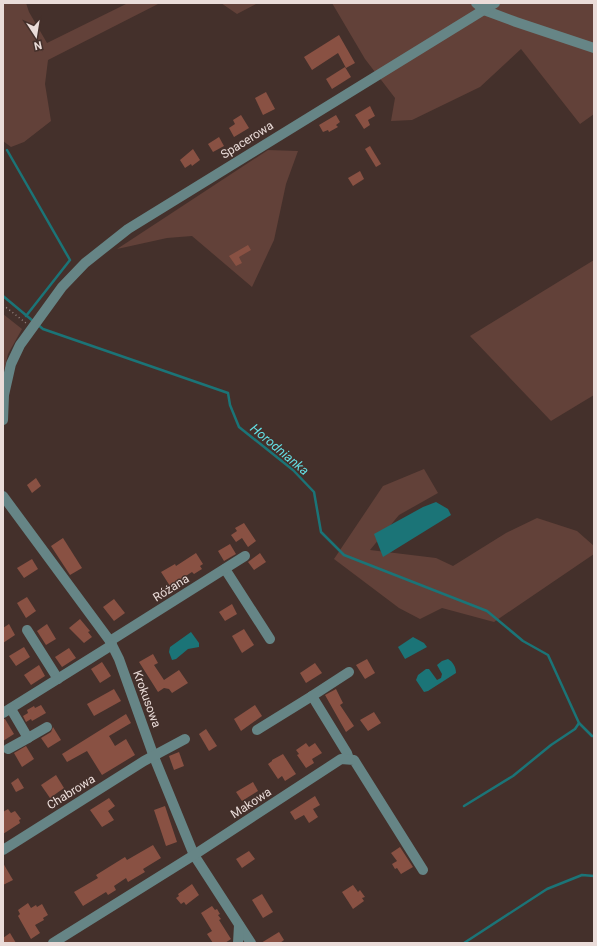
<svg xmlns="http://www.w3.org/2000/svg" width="597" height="946" font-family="Roboto,sans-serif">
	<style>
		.green { fill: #624139 }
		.water { fill: #1b7477 }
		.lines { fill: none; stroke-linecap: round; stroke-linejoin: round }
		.stream { stroke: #1b7477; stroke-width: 2.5 }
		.building { fill: #895143 }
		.path { stroke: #94837f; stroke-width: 1.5; stroke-dasharray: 1 3; stroke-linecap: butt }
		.minor { stroke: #668586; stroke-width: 10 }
		.labels { text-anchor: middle; stroke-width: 3; stroke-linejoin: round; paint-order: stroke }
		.street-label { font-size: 12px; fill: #eadcd9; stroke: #44302b }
		.water-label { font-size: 13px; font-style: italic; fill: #64dfe4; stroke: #44302b }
	</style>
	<rect width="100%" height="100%" fill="#44302b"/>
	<!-- green -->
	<g class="green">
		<path d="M3,3H26L29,12L47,43L128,3H160L48,60L45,84L51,121L24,142L11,147L3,141Z"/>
		<path d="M221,3H258L237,14Z"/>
		<path d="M332,3H594V114L580,124L521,49L480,87L412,120L391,121L395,98L365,59Z"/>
		<path d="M268,150L298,151L286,184L274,240L252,287L192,236L167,238L117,249Z"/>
		<path d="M594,260V395L551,421L470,336Z"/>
		<path d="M3,314L22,329L8,354L3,375Z"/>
		<path d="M424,469L438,493L399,515L370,550L436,558L453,566L506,533L537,518L577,531L594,546V554L494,622L442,608L420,619L399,608L334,559L383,486Z"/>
	</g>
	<!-- water -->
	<g class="water">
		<path d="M436,502L448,509L451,515L383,557L374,534L423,507Z"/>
		<path d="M191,632L199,643V647L188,649L176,659L172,660L169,652L170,647Z"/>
		<path d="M413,637L424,643L427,647L405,659L398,647Z"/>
		<path d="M448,659C453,662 456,667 456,673L428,691L424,692L416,680L418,675L426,669H429L437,680L441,678L442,674L437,665L442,661Z"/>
	</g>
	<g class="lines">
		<!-- stream -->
		<g class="stream">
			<path d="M7,150L70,260L26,316"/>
			<path d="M3,296L33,321"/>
			<path d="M37,324L43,329L228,393L230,405L239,427L293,470L314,492L321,532L344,555L487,611L523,641L548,655L579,723L592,736H594"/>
			<path d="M464,806L513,776L551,745L575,729L579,723"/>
			<path d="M464,943L547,889L582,875L594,876"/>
		</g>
	</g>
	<!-- building -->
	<g class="building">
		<path d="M339,35L355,63L346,68L338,53L312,70L304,57Z"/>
		<path d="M345,67L351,77L332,89L326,79Z"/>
		<path d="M266,92L275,109L263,115L255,98Z"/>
		<path d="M370,106L375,116L368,120L370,125L364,129L355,115Z"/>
		<path d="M241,115L249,128L234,137L229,128L235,124L233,120Z"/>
		<path d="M336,115L340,122L336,125L338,127L329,132L328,130L323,132L319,125Z"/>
		<path d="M219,137L224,146L213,152L208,144Z"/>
		<path d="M370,146L381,164L376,167L365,149Z"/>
		<path d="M193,149L200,160L192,166L191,164L185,168L180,160Z"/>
		<path d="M360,171L364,179L353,186L348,178Z"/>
		<path d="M248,245L251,250L239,257L242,263L236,266L229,256Z"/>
		<path d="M36,478L41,486L32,493L27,485Z"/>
		<path d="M244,523L256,541L248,547L242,538L236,542L231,535L237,531L235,528Z"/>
		<path d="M63,538L82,568L70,575L51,546Z"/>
		<path d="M230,544L236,554L224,561L218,551Z"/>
		<path d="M196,553L203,564L200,566L202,569L194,574L192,572L170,586L161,572L175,564L176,566Z"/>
		<path d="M260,553L266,562L254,570L248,562Z"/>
		<path d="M32,559L38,569L24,578L17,568Z"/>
		<path d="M27,597L36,611L26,618L17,603Z"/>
		<path d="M114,599L125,613L114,621L103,607Z"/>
		<path d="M232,604L237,614L225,621L219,612Z"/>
		<path d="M80,619L90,631L88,632L92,637L84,643L69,628Z"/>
		<path d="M9,624L15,635L3,643V628Z"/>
		<path d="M47,624L56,639L46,645L37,631Z"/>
		<path d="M244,629L254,645L242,653L232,636Z"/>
		<path d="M24,647L30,657L16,666L9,656Z"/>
		<path d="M69,648L76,658L62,667L55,657Z"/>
		<path d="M153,654L158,663L154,665L164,680L179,670L188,683L172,693L169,689L164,688L158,692L139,662Z"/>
		<path d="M367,659L375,673L365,679L356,665Z"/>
		<path d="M102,662L111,676L100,683L91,669Z"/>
		<path d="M315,663L322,673L306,683L300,673Z"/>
		<path d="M39,665L45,676L31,685L24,675Z"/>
		<path d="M114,689L121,701L94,716L87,704Z"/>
		<path d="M336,689L343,703L340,705L354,726L346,732L325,695Z"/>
		<path d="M41,705L46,713L32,721L31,719L26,722L23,716L28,713L27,710L34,706L35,708Z"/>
		<path d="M255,705L262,716L241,731L234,719Z"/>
		<path d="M374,712L381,723L368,731L360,720Z"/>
		<path d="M126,714L131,723L109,736L115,746L126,739L135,755L102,775L87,751L67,762L62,754Z"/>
		<path d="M3,719H5L14,734L3,741Z"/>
		<path d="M53,727L61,740L48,748L41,738L51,732Z"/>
		<path d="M206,729L217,746L209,751L199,734Z"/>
		<path d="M306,743L309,747L315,743L322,753L312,759L314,763L306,768L297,755L299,754L296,750Z"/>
		<path d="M26,746L34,759L22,767L14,753Z"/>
		<path d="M179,752L184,766L174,770L169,756Z"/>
		<path d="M283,754L296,774L285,781L282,776L278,779L268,764L272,761V760Z"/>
		<path d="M56,775L64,788L50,798L41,785Z"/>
		<path d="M18,778L24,788L16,792L11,783Z"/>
		<path d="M253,782L258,791L242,801L236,792Z"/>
		<path d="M315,796L320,805L313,809L318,817L309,823L304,815L295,820L290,812Z"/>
		<path d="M109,798L115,806L108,811L114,820L102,827L90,810Z"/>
		<path d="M165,806L177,842L166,846L154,810Z"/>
		<path d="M8,809L11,813L15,811L21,819L19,820L20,823L3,834V812Z"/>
		<path d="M153,845L161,858L143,869L145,872L128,882L126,878L114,886L116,890L108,895L106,892L83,906L74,892L98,878L96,875L125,857L127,860Z"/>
		<path d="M400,847L413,867L401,874L397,868L395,869L392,864L397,861L391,853Z"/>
		<path d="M249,851L255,859L242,868L236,859Z"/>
		<path d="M3,863L13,880L3,885Z"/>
		<path d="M192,884L199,895L186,905L184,902L181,904L176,898L179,896L178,894Z"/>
		<path d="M353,885L358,892L360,890L365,897L362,898L364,901L353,909L342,892Z"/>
		<path d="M262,894L273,912L263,918L252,900Z"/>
		<path d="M28,903L31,908L36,905L37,907L42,904L48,915L43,918L44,920L35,925L40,933L31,939L18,916L20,914L18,910Z"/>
		<path d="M212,906L215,910L217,909L220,914L218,915L221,919L219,920L231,939L225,943H213L207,934L212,931L201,913Z"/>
		<path d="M279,932L284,940L280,943H261Z"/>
		<path d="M10,933L16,943H3V938Z"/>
	</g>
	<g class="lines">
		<!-- path -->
		<path class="path" d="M3,305L26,323"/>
		<!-- minor -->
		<g class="minor">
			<path d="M476,3L484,10L516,22L594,48"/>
			<path d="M3,420L4,395L11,364L20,345L62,287L85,263L128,229L495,3"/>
			<path d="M3,496L110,641L119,659L154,757L194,855L251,943"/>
			<path d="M225,569L270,639"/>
			<path d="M27,630L58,679"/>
			<path d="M110,641L245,556"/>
			<path d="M3,713L112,645"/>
			<path d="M257,730L312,696"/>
			<path d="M28,738L47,727"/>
			<path d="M8,749L28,738L11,709"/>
			<path d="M349,759L347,753L312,696L349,672"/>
			<path d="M3,850L144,761L185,739"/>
			<path d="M53,943L194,855L341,759L354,760L423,870"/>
			<path d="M238,943L239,925"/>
		</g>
	</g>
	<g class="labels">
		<!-- street labels -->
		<g class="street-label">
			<text transform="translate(247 140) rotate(-32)" y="4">Spacerowa</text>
			<text transform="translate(171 588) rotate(-32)" y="4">Różana</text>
			<text transform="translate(147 699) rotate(70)" y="4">Krokusowa</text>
			<text transform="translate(71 792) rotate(-32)" y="4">Chabrowa</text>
			<text transform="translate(251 803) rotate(-33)" y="4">Makowa</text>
		</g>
		<!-- water labels -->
		<g class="water-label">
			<text transform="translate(280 449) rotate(40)" y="5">Horodnianka</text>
		</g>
	</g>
	<!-- border -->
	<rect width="597" height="946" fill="none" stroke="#eadcd9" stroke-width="8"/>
	<!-- north arrow -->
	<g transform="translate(36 36) rotate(168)" stroke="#44302b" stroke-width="3" paint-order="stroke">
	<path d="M0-3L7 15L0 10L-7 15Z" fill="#eadcd9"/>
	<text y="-6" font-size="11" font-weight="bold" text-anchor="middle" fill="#eadcd9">N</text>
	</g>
</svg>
